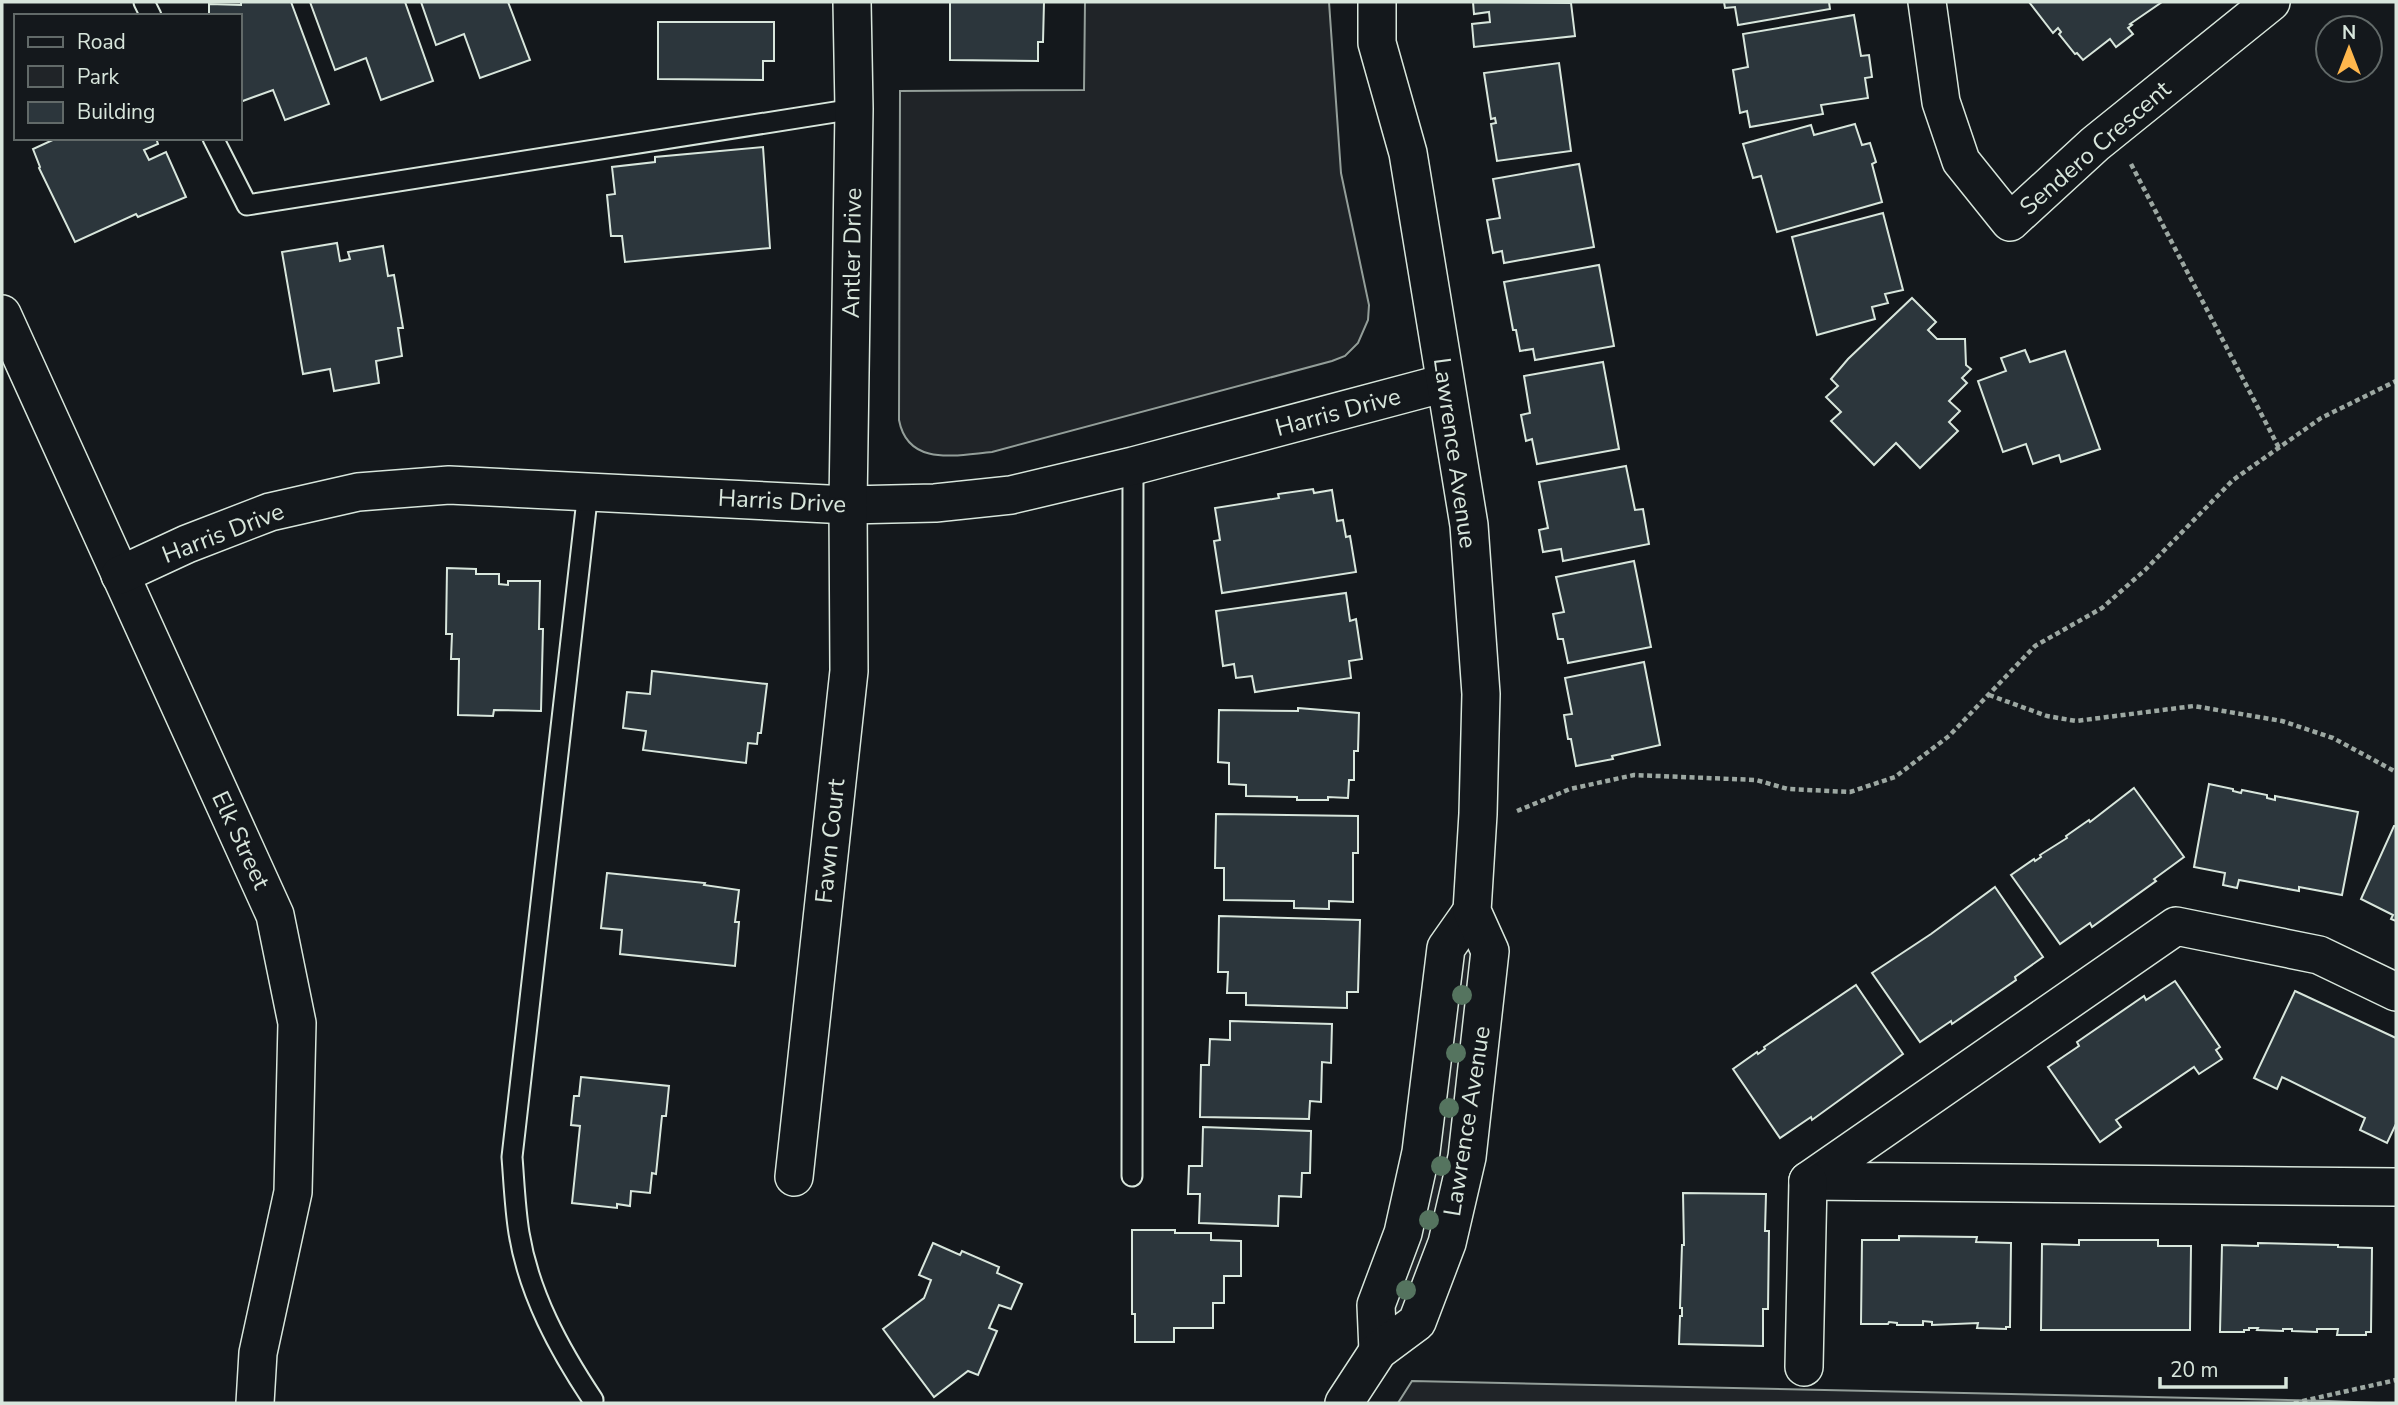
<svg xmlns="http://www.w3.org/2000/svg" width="2398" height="1405" font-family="'Nunito Sans',sans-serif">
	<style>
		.green { fill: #202428; stroke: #939e99; stroke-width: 2 }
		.building { fill: #2c363c; stroke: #d8e6dc; stroke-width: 2 }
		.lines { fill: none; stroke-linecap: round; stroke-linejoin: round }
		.lane-casing { stroke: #d8e6dc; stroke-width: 23 }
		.street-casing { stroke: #d8e6dc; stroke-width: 40 }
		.path { stroke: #9da8a2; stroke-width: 4.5; stroke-dasharray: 5 3.5; stroke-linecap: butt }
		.lane { stroke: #14181c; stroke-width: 19 }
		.street { stroke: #14181c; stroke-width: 37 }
		.tree { fill: #55745f }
		.labels { text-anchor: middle; stroke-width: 5; stroke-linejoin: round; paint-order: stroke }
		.street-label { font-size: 24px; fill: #d8e6dc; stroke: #14181c }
	</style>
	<rect width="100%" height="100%" fill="#14181c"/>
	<!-- green -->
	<g class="green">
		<path d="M1085,2H1329L1341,173L1369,305L1368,320L1358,343L1345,356L1332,361L992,452C956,455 908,467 899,420L900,91L1084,90Z"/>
		<path d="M1464,947L1472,948L1455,1127L1441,1207L1405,1314L1394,1318L1391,1314Z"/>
		<path d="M1412,1381L2329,1401L2378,1403H1398Z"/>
	</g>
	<!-- building -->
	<g class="building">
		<path d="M241,2H291L329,104L285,120L273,90L240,102V16H209V4L241,5Z"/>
		<path d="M310,2H405L433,81L381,100L366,58L335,70Z"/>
		<path d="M421,2H508L530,60L480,78L464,34L436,45Z"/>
		<path d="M950,2H1044L1043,42H1038V61L950,60Z"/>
		<path d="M1473,2L1571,3L1575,36L1474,47L1472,24L1490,22L1489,12L1474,14Z"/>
		<path d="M1724,2H1829L1830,9L1738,25L1735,7L1725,8Z"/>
		<path d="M2029,2H2162L2130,24L2132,25L2128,28L2133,34L2116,47L2110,39L2083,60L2077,53L2075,54L2059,34L2061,32L2058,28L2053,33Z"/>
		<path d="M1854,15L1861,56L1869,55L1872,77L1865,78L1868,98L1821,105L1823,114L1750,127L1747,111L1740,113L1733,70L1748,67L1743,34Z"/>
		<path d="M658,22H774V61H763V80L658,79Z"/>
		<path d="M1559,63L1571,151L1497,161L1491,124L1496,123L1495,118L1491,119L1484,73Z"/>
		<path d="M1855,124L1862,145L1870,143L1876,162L1872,164L1882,202L1777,232L1761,176L1753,178L1743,144L1811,125L1814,135Z"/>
		<path d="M57,138H156L158,144L144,150L149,160L166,152L186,197L138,217L136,214L75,242L39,168L40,167L33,149Z"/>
		<path d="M763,147L770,248L625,262L622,236H611L607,195L615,194L612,167L655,162V157Z"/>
		<path d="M1579,164L1594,247L1504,263L1502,251L1493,253L1487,220L1500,218L1493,179Z"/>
		<path d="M1883,213L1903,290L1885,294L1888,303L1872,307L1875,319L1817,335L1792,237Z"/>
		<path d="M337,243L340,261L350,259L348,252L383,246L388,276L394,275L403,328H398L402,356L376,361L379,383L334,391L330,369L303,374L282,252Z"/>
		<path d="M1599,265L1614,346L1535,360L1533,349L1520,351L1516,330H1513L1504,282Z"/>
		<path d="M1912,298L1936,322L1928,330L1937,339H1965L1966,365L1971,369L1962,378L1967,383L1949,401L1960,411L1949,422L1958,431L1920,468L1896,443L1874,465L1831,421L1841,412L1826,397L1838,386L1831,379L1848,359Z"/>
		<path d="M2025,350L2030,362L2065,351L2100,449L2061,462L2059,455L2033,464L2026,444L2003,452L1978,381L2006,371L2001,358Z"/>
		<path d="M1603,362L1619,449L1537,464L1532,439L1526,441L1521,415L1530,413L1524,376Z"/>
		<path d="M1626,466L1635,510L1643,509L1649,544L1563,561L1561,549L1543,552L1539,530L1548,528L1539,482Z"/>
		<path d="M1313,489L1314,493L1332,490L1337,521L1343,520L1346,537L1350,536L1356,572L1222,593L1214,541L1220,540L1215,508L1279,498L1278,494Z"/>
		<path d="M1634,561L1651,647L1568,663L1563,639H1558L1553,614L1564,612L1556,577Z"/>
		<path d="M447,568L476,569V574H499V584L508,585V581H540L539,629H543L541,711L494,710L493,716L458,715L459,659H451L452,634H446Z"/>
		<path d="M1346,593L1350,621L1356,619L1362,659L1349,661L1351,678L1255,692L1252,676L1236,678L1234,664L1223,666L1216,611Z"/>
		<path d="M1644,662L1660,745L1612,756L1613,759L1576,766L1571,739H1568L1564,715L1572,714L1565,678Z"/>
		<path d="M652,671L767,684L761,733H758L757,744L748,743L746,763L643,750L646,731L623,728L627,692L650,694Z"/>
		<path d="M1298,708L1359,713L1358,751H1354V780H1349L1348,798L1328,797V800H1297V797L1246,796V785L1229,784V763L1218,762L1219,710L1298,711Z"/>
		<path d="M2209,784L2233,789V791L2241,793L2242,790L2267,795V798L2275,800V796L2358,812L2342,895L2299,887V891L2239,880L2237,888L2223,885L2225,873L2194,867Z"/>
		<path d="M2134,788L2184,857L2154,879L2156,881L2092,927L2090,923L2060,944L2011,875L2034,859L2035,861L2041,857L2040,855L2067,838L2066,836L2089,820L2090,822Z"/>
		<path d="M1216,814L1358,816V853H1353V902L1329,901V909L1294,908V901L1224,900V868H1215Z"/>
		<path d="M2394,826H2396V921L2391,919L2393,915L2361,899Z"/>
		<path d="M607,873L705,883L704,885L739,890L735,922H739L735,966L620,954L622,930L601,928Z"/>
		<path d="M1995,887L2043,957L2015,977L2016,980L1952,1024L1951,1021L1920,1042L1872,973L1931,934Z"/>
		<path d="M1219,916L1360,920L1358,992H1347V1008L1246,1005V993H1227L1228,972H1218Z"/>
		<path d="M2175,981L2220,1047L2216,1050L2222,1059L2199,1074L2194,1067L2116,1120L2121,1127L2100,1142L2048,1067L2079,1046L2077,1042L2144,996L2146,1000Z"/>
		<path d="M1856,985L1903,1054L1812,1120L1811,1117L1780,1138L1733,1069L1757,1052L1758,1054L1765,1049L1764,1047Z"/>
		<path d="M2295,991L2396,1038V1124L2387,1143L2360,1130L2365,1118L2282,1077L2277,1089L2254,1078Z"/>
		<path d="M1230,1021L1332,1024L1331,1063L1322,1062L1321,1102L1310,1101L1309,1119L1200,1117L1201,1065H1209L1210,1039L1230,1040Z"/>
		<path d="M581,1077L669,1086L666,1116H662L656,1174L652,1173L650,1193L631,1191L630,1206L617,1204V1208L572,1203L580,1126L571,1125L574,1096H579Z"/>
		<path d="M1203,1127L1311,1131L1310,1173H1302L1301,1197L1279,1196L1278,1226L1199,1223L1200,1194H1188L1189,1166H1202Z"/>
		<path d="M1683,1193L1766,1194L1765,1231H1769L1768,1309H1763V1346L1679,1344L1680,1316H1682V1308H1680L1682,1245H1684Z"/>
		<path d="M1132,1230H1175V1233H1211V1240L1241,1241V1276H1224V1303H1213V1328H1174V1342H1135V1314H1132Z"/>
		<path d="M1899,1236L1977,1237L1976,1242L2011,1243L2010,1327H2006V1329L1977,1328L1978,1323L1932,1325V1322L1923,1321V1325H1897V1323L1889,1322L1888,1324H1861L1862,1240H1899Z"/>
		<path d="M2079,1240H2158V1246H2191L2190,1330H2041L2042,1244L2079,1245Z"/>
		<path d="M933,1243L960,1255L962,1251L999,1267L997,1273L1022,1284L1011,1309L999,1305L989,1328L997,1331L978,1375L968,1371L934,1397L883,1329L924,1298L931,1280L919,1275Z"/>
		<path d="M2258,1243L2338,1245V1247L2372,1248L2371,1332H2366V1335H2337L2338,1329H2317V1332L2292,1331V1329H2283V1331L2257,1330L2258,1328H2249V1330H2244V1332H2220L2222,1245L2258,1246Z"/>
	</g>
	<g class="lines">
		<defs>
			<g id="lane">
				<path d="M144,2L151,16"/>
				<path d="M213,138L247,205L854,109"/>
				<path d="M588,491L512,1157C514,1182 515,1208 519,1233C529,1294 559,1349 593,1400"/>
				<path d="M1132,1176L1133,466"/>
			</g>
			<g id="street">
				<path d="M1927,2L1941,102L1961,161L2010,222L2095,144L2271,2"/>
				<path d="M2,314L275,915L297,1023L293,1192L258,1353L255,1403"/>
				<path d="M120,575L187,544L270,512L358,492L449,485L848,505L935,503L1011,495L1133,466L1445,383"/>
				<path d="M2396,992L2319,955L2176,926L1808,1181L2396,1187"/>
				<path d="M794,1177L849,671L848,505L854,109L852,2"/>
				<path d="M1378,1351L1376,1305L1403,1233L1421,1152L1446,948L1472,911"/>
				<path d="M1804,1367L1808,1181"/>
				<path d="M1344,1403L1378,1351L1417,1322L1447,1243L1467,1157L1490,951L1472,911L1478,814L1481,694L1469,525L1408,153L1377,43V2"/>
			</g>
		</defs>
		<!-- lane casing -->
		<use href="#lane" class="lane-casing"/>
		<!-- street casing -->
		<use href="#street" class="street-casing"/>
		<!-- path -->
		<g class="path">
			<path d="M2131,164L2279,448"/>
			<path d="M1989,695L2047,716L2076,721L2194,706L2282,721L2333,738L2396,772"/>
			<path d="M1517,811L1570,789L1634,775L1756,780L1788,789L1850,792L1895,777L1949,736L2035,646L2102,608L2145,570L2233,480L2321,418L2396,381"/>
			<path d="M2294,1403L2396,1380"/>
		</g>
		<!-- lane -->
		<use href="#lane" class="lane"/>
		<!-- street -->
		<use href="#street" class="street"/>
	</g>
	<!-- trees -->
	<g class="tree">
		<circle cx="1462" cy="995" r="10"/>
		<circle cx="1456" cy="1053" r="10"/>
		<circle cx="1449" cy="1108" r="10"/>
		<circle cx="1441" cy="1166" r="10"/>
		<circle cx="1429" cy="1220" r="10"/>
		<circle cx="1406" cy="1290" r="10"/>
	</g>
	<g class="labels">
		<!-- street labels -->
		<g class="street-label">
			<text transform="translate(2095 148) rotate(-41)" y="8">Sendero Crescent</text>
			<text transform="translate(852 253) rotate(-89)" y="8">Antler Drive</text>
			<text transform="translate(1338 412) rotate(-15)" y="8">Harris Drive</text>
			<text transform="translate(1455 453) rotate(82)" y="8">Lawrence Avenue</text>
			<text transform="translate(782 501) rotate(3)" y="8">Harris Drive</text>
			<text transform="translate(223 533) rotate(-21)" y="8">Harris Drive</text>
			<text transform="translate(241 840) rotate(65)" y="8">Elk Street</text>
			<text transform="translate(830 841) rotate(-84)" y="8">Fawn Court</text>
			<text transform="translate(1467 1121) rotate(-81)" y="8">Lawrence Avenue</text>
		</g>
	</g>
	<!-- border -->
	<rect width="2398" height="1405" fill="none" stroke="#d8e6dc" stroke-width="7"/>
	<!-- legend -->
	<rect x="14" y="14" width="228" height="126" fill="#14181c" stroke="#626a69" stroke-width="2"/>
	<rect x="28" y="37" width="35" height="10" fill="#14181c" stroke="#626a69" stroke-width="2"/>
	<text x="77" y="49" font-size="21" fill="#d8e6dc">Road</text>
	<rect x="28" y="66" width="35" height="21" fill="#202428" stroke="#626a69" stroke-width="2"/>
	<text x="77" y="84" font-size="21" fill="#d8e6dc">Park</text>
	<rect x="28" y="102" width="35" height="21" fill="#2c363c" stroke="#626a69" stroke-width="2"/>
	<text x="77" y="119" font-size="21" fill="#d8e6dc">Building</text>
	<!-- north arrow -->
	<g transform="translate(2349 49)"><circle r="33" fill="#14181c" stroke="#626a69" stroke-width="2"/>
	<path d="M0-5L12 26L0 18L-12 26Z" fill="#ffb74d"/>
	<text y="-10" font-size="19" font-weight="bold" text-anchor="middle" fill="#d8e6dc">N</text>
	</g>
	<!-- scale -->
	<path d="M2160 1377v10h126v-10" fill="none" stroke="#d8e6dc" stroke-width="3.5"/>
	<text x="2170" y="1377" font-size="21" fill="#d8e6dc" stroke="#14181c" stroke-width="5" paint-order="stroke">20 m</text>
</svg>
